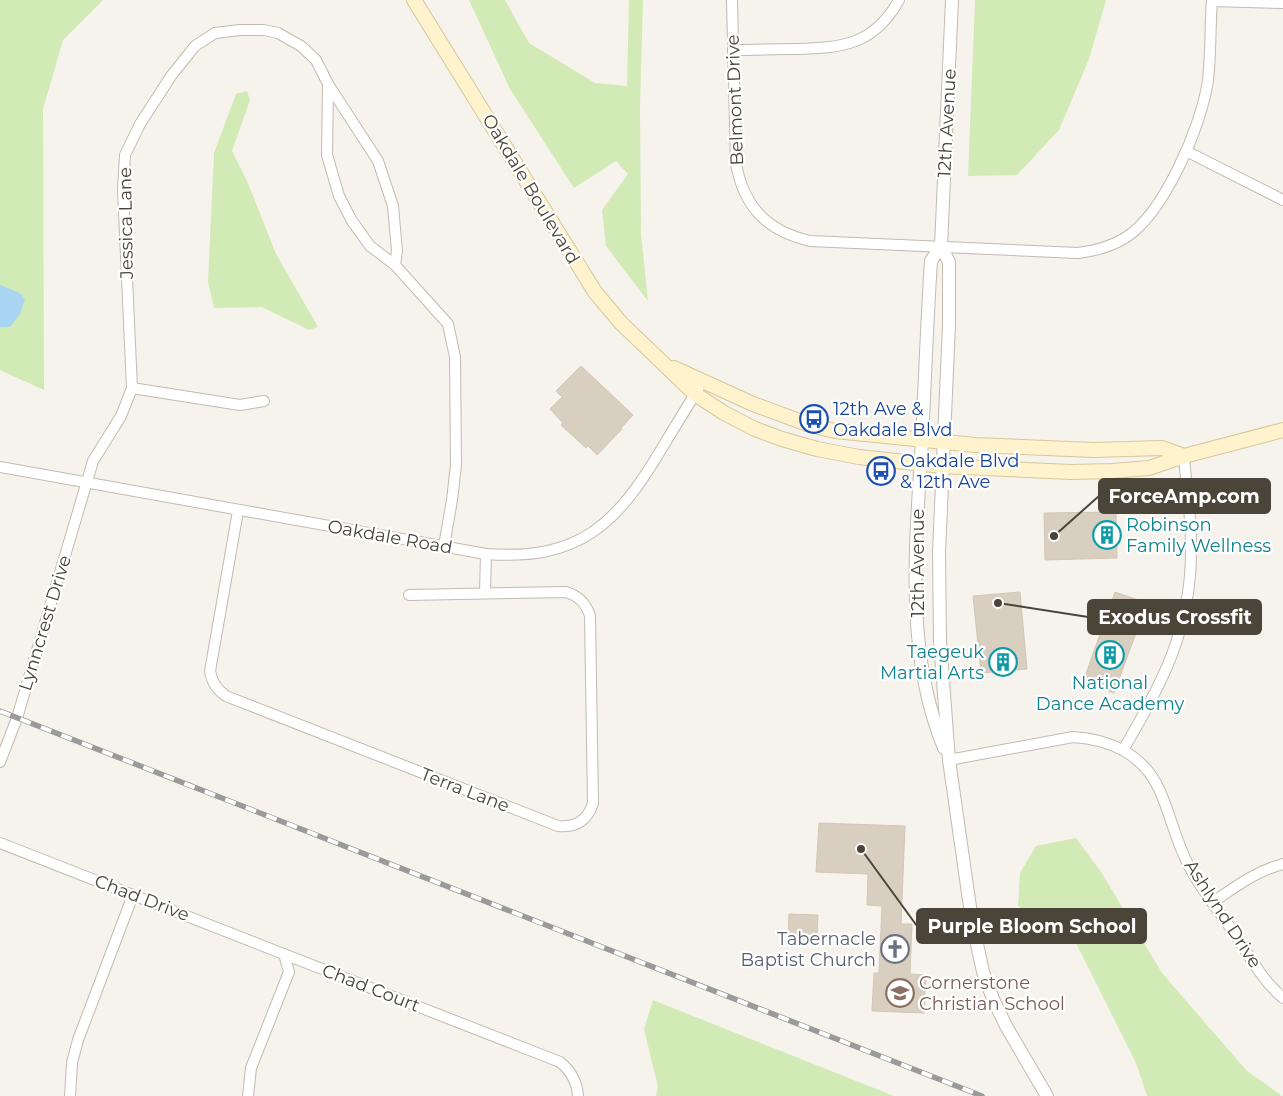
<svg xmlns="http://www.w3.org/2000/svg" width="1283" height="1096" font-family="Montserrat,sans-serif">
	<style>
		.green { fill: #d2eab5 }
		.water { fill: #a9d4f2 }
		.building { fill: #d8cfc1; stroke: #d3c7b4 }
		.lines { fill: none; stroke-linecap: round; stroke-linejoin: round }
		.minor-casing { stroke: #c2bbae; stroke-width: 12 }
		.tertiary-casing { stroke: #c2bbae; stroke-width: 14 }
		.secondary-casing { stroke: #d6c79b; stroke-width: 16 }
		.minor { stroke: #fff; stroke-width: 10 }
		.tertiary { stroke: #fff; stroke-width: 12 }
		.secondary { stroke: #fff3cd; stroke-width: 14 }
		.rail-casing { stroke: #9a9a9a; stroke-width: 5.5 }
		.rail { stroke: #fff; stroke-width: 4; stroke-dasharray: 11; stroke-linecap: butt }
		.labels { text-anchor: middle; stroke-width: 4.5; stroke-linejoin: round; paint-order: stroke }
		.street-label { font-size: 18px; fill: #4b4439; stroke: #fff }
		.transit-label { font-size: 18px; fill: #164399; stroke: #fff; text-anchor: start }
		.culture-label { font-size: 18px; fill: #0d838f; stroke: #fff; text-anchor: start }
		.worship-label { font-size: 18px; fill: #5b616d; stroke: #fff; text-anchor: end }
		.education-label { font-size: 18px; fill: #785e54; stroke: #fff; text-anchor: start }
		.leader { fill: none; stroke: #4b4439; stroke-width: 2 }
		.callout-dot { fill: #4b4439; stroke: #fff; stroke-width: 2 }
		.callout { fill: #4b4439; stroke: #4b4439; stroke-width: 2 }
		.callout-label { font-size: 19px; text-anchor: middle; font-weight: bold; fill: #fff }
	</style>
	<rect width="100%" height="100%" fill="#f6f3ec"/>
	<!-- green -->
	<g class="green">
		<path d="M0,0H103L63,40L43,109L44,390L0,370Z"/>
		<path d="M469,0H505L529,43L595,83L627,86L629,0H643L640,106L641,234L648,301L606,246L602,210L628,174L616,161L574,188L510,89Z"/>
		<path d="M975,0H1106L1089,59L1059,130L1017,175L968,176Z"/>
		<path d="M247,91L250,100L232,151L248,183L276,254L318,327L309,330L262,307L214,308L208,282L214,153L236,94Z"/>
		<path d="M1076,838L1101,872L1162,973L1247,1071L1282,1096H1147L1136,1063L1077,945L1018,906L1020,873L1036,846Z"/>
		<path d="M653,1000L894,1096H656L658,1087L644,1029Z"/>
	</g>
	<!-- water -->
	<path class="water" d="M0,285L18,292L25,299L20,314L10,327H0Z"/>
	<!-- building -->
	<g class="building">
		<path d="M581,366L633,415L621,428L622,429L597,455L588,446L586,448L561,425L563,423L550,409L562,397L556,391Z"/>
		<path d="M1116,512L1117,558L1045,560L1044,513Z"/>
		<path d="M1020,592L1027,669L981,673L973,596Z"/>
		<path d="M1115,592L1147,603L1114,693L1083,682Z"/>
		<path d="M819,823L905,826L901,924H912L910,974L926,975L924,1013L872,1011L874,973H879L882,906L867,905L868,874L816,872Z"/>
		<path d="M789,914L818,915L817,939H788Z"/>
	</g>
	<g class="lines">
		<defs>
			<g id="minor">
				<path d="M732,0L736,164C744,207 767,231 810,241L1078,253C1095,251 1110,247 1125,238C1164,214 1202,125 1208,80C1211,54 1210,26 1212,0"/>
				<path d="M1212,1L1283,3"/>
				<path d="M733,50C754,50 774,49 795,49C842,48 874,45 899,0"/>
				<path d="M328,85L327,155L339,196L352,221L370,246L395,265"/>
				<path d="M1186,151L1283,200"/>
				<path d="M132,388L240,405L264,401"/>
				<path d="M0,467L486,554C580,561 617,524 662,448C674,428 686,409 698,389"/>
				<path d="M238,511L210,671C212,682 216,689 226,696L558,826C576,828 588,820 593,803L590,616C586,603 579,596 566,592L409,595"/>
				<path d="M485,593L486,554"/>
				<path d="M1123,750C1162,684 1191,630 1191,551C1192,519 1186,487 1184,456"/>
				<path d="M949,760L1073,737C1109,739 1143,754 1159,789C1171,815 1176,843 1190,868C1202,891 1220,913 1235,934C1249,956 1263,981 1283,998"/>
				<path d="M0,762L17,718L93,461L121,416L132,388L123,190L125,155L140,124L171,76L195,46L215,33L240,30H264L278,33L301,46L316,60L328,84L378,161L393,206L397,251L395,265L448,324L455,357L456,465L452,500L444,546"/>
				<path d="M0,843L560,1062C571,1071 577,1081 578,1096"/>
				<path d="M1213,902C1235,887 1256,871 1283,864"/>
				<path d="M70,1096L72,1063L78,1040L133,895"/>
				<path d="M248,1096L251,1068L289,972L284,954"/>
			</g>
			<g id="tertiary">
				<path d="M952,0L941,246L949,262V325L939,552L940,641L949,760L972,921L983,972L993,999L1006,1026L1047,1096"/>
				<path d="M941,246L931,261C927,321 925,380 922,440C916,542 904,651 944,748"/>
			</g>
			<g id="secondary">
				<path d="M414,0L595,292L621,323L695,394L724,413L755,429L782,439L817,449L859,457L943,466L1071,472L1112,471L1149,468L1184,456L1283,430"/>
				<path d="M674,368L753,404L810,425L835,431L975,445L1094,450L1162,448L1184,456"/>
			</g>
		</defs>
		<!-- minor casing -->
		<use href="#minor" class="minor-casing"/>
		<!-- tertiary casing -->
		<use href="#tertiary" class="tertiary-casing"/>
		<!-- secondary casing -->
		<use href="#secondary" class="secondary-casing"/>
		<!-- minor -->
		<use href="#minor" class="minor"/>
		<!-- tertiary -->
		<use href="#tertiary" class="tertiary"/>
		<!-- secondary -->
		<use href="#secondary" class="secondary"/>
		<defs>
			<path id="rail" d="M0,711L982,1096"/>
		</defs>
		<!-- rail casing -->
		<use href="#rail" class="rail-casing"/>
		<!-- rail -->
		<use href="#rail" class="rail"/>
	</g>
	<!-- icons -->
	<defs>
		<symbol id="bus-ring" viewBox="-11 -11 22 22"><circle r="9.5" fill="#fff" stroke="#1a4fb4" stroke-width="1.5"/><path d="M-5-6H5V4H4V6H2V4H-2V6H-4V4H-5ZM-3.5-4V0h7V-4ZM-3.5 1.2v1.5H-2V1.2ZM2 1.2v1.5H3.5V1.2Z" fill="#1a4fb4"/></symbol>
		<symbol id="building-ring" viewBox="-11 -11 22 22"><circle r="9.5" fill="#fff" stroke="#0f9aa8" stroke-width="1.5"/><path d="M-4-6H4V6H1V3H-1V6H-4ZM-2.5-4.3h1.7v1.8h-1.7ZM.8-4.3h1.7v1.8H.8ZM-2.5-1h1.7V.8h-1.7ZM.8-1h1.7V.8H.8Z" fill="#0f9aa8"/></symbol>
		<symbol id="church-ring" viewBox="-11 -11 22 22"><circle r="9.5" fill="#fff" stroke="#6b7280" stroke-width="1.5"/><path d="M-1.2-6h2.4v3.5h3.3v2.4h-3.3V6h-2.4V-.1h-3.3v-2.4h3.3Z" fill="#6b7280"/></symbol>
		<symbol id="school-ring" viewBox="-11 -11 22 22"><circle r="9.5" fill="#fff" stroke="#8d6e63" stroke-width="1.5"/><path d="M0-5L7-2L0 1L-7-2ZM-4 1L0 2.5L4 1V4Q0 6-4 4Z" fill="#8d6e63"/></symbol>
	</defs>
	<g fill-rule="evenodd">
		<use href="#bus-ring" x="798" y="403" width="32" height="32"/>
		<use href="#bus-ring" x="865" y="455" width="32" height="32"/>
		<use href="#building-ring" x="1091" y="519" width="32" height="32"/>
		<use href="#building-ring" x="1094" y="639" width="32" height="32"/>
		<use href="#building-ring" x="987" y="646" width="32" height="32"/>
		<use href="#church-ring" x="879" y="933" width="32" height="32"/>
		<use href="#school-ring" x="884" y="977" width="32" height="32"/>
	</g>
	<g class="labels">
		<!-- street labels -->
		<g class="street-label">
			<text transform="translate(735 100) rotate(-92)" y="6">Belmont Drive</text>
			<text transform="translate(947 123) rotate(-87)" y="6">12th Avenue</text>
			<text transform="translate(531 189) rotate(59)" y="6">Oakdale Boulevard</text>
			<text transform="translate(126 223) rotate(-91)" y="6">Jessica Lane</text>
			<text transform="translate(390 537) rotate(10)" y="6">Oakdale Road</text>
			<text transform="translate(918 563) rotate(-90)" y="6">12th Avenue</text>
			<text transform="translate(45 623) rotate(-73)" y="6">Lynncrest Drive</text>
			<text transform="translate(465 790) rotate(21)" y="6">Terra Lane</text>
			<text transform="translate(142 898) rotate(21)" y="6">Chad Drive</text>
			<text transform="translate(1223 914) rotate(57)" y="6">Ashlynd Drive</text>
			<text transform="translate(371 988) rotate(21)" y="6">Chad Court</text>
		</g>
		<!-- transit labels -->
		<g class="transit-label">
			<text x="833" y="415">12th Ave &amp;<tspan x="833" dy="21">Oakdale Blvd</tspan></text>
			<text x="900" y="467">Oakdale Blvd<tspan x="900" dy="21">&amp; 12th Ave</tspan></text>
		</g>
		<!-- culture labels -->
		<g class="culture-label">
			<text x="1126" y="531">Robinson<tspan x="1126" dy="21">Family Wellness</tspan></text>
			<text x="984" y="658" text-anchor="end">Taegeuk<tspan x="984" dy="21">Martial Arts</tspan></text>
			<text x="1110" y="689" text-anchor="middle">National<tspan x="1110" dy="21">Dance Academy</tspan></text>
		</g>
		<!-- worship labels -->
		<g class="worship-label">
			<text x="876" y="945">Tabernacle<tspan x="876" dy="21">Baptist Church</tspan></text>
		</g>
		<!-- education labels -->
		<g class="education-label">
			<text x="919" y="989">Cornerstone<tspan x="919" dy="21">Christian School</tspan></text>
		</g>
	</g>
	<!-- callouts -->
	<path class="leader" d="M1054 536L1099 496M998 603L1088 617M861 849L917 926"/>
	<g class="callout-dot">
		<circle cx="1054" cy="536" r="5"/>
		<circle cx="998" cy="603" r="5"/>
		<circle cx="861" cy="849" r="5"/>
	</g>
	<g class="callout">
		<rect x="1099" y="479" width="171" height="34" rx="5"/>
		<rect x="1088" y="600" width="173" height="34" rx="5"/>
		<rect x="917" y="909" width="229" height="34" rx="5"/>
	</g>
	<g class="callout-label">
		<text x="1184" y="503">ForceAmp.com</text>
		<text x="1175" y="624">Exodus Crossfit</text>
		<text x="1032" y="933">Purple Bloom School</text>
	</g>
</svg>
